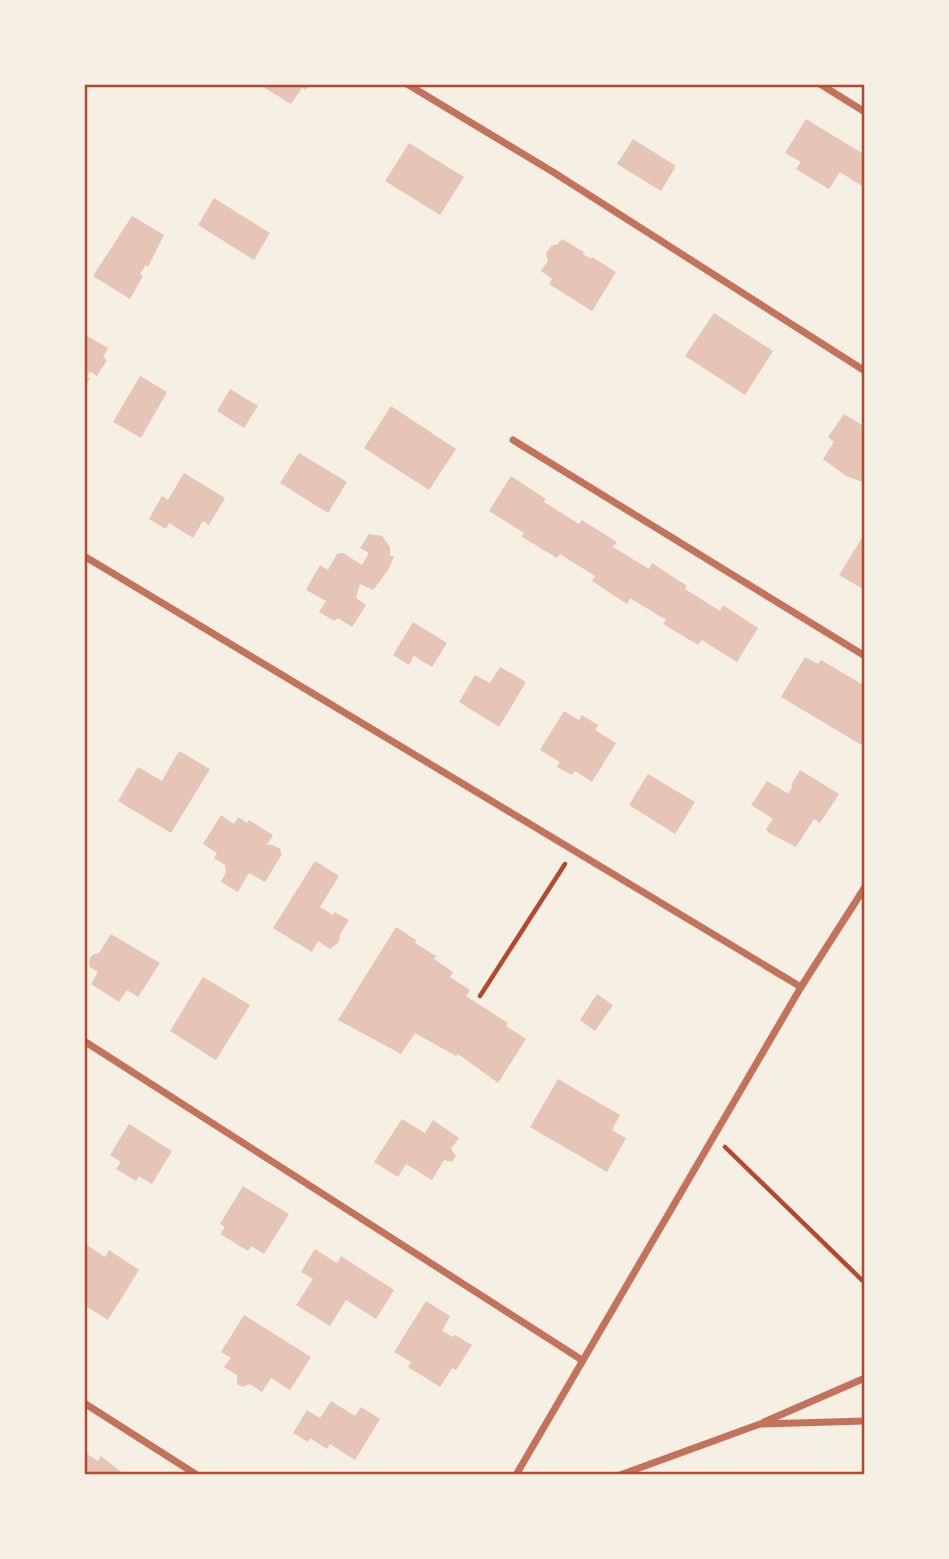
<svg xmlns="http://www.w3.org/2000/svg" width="949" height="1559" font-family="Figtree,sans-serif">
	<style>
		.building { fill: #e6c5b7 }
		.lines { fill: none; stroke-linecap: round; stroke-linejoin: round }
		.path { stroke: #b5482f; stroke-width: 4.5 }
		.minor { stroke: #c5725c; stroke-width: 7 }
		.neatline { fill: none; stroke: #b5482f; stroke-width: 2.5 }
	</style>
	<rect width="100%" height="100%" fill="#f6efe4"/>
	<!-- building -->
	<g class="building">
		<path d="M268,84H310L306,90L302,88L291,104L265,88Z"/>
		<path d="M806,119L865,155V188L840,172L829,189L796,169L801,162L785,153Z"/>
		<path d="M633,139L676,166L661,191L617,164Z"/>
		<path d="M409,143L464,177L440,215L385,181Z"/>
		<path d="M214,198L270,233L254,260L198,225Z"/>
		<path d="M132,216L164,235L148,267L146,265L140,274L143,276L130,299L93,276Z"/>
		<path d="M562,239L584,252L583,254L591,259L592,257L616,272L592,311L549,284L552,279L541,271L548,261L546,254L551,246L558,244Z"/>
		<path d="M714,313L773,351L745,395L685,356Z"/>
		<path d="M84,334L108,348L103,357L107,360L97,376L90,372L87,376L90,379L84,388Z"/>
		<path d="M140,376L167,392L141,438L113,422Z"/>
		<path d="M230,389L258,406L244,428L217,411Z"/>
		<path d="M391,406L456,449L429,490L364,448Z"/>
		<path d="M844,414L865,427V483L846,476L823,459L834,442L828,437Z"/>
		<path d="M299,453L347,482L328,513L280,483Z"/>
		<path d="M184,473L225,498L209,525L203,521L193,538L169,523L166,529L149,519L162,496L168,500Z"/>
		<path d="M511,476L546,499L544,502L579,524L582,520L617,542L613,547L649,569L652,563L687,586L685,589L720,611L723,605L758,628L737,662L702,640L698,645L663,624L666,620L630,598L627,604L592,581L595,576L560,554L557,558L522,537L524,533L489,511Z"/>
		<path d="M865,533V590L839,575Z"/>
		<path d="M369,534L382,536L390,547V556H394L389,569L373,590L360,584L356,598L366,605L352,627L338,618L334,621L319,612L326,601L306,590L320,565L328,570L337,554L343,553L362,565L369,553L360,548Z"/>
		<path d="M413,622L447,643L432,667L414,656L409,665L393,655Z"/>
		<path d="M805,657L818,664L821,660L865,686V747L781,697Z"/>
		<path d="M500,667L526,682L499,727L459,702L475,675L490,683Z"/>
		<path d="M564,711L579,720L582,715L598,725L595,730L616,743L592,782L575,771L572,775L557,767L560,762L540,750Z"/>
		<path d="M179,751L210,769L171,833L118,801L138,767L162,781Z"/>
		<path d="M800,770L839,794L820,823L814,819L796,847L769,833L766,829L773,819L751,805L767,781L787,793L789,792L793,786L791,785Z"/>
		<path d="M648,774L695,802L675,834L629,805Z"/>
		<path d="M221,815L234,824L238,817L247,823L249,820L273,835L267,845H273L280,849L282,854L265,882L249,873L238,892L221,882L226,872L225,865L214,858L217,853L203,844Z"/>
		<path d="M315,861L339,876L320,907L333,915L334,912L349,920L340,934L339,942L330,949L318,941L312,952L273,928Z"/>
		<path d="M396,927L416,940L415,943L436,956L434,959L453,972L450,977L470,990L466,996L508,1023L506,1026L526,1039L498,1083L458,1054L456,1056L415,1033L401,1054L338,1020Z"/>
		<path d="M111,934L160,963L138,997L127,990L119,1002L91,984L98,972L90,967L89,960L92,955L99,953Z"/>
		<path d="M203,977L250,1005L216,1060L170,1031Z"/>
		<path d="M597,994L613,1005L595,1031L580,1020Z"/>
		<path d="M558,1079L620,1115L612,1130L626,1138L607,1172L530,1127Z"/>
		<path d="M402,1119L425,1133L433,1120L459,1138L451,1149L456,1156L452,1162L444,1160L432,1180L406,1164L398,1177L374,1162Z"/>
		<path d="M129,1124L172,1151L152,1184L139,1176L136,1181L116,1169L121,1162L110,1155Z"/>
		<path d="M243,1186L289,1214L264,1254L251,1246L248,1251L220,1234L225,1227L220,1224Z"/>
		<path d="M85,1244L105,1257L109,1250L139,1270L108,1320L84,1305Z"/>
		<path d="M315,1249L337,1263L341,1256L394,1290L376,1319L346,1300L330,1326L296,1305L313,1279L301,1272Z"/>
		<path d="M426,1301L450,1316L442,1331L453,1337L455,1335L472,1345L456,1370L452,1368L440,1387L408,1367L411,1362L394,1352Z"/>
		<path d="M244,1315L311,1357L290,1390L271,1378L262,1392L250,1384L242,1387L237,1384V1375L224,1367L231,1358L221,1352Z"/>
		<path d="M331,1401L355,1416L361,1407L380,1419L355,1460L330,1444L327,1449L310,1438L308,1442L293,1433L307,1410L320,1418Z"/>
		<path d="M84,1452L98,1461L101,1456L125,1475H84Z"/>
	</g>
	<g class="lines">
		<!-- path -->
		<g class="path">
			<path d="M480,996L565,864"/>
			<path d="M725,1147L865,1283"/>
		</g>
		<!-- minor -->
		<g class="minor">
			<path d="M407,84L553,172L865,371"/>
			<path d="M820,84L865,112"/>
			<path d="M513,440L865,656"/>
			<path d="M84,556L801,987"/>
			<path d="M84,1041L582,1360"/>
			<path d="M84,1403L197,1475"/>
			<path d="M764,1422L865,1378"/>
			<path d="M516,1475L801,987L865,887"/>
			<path d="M620,1475L760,1424L865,1421"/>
		</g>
	</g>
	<!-- border -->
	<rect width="949" height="1559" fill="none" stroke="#f6efe4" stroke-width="172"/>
	<rect x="86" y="86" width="777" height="1387" class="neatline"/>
</svg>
